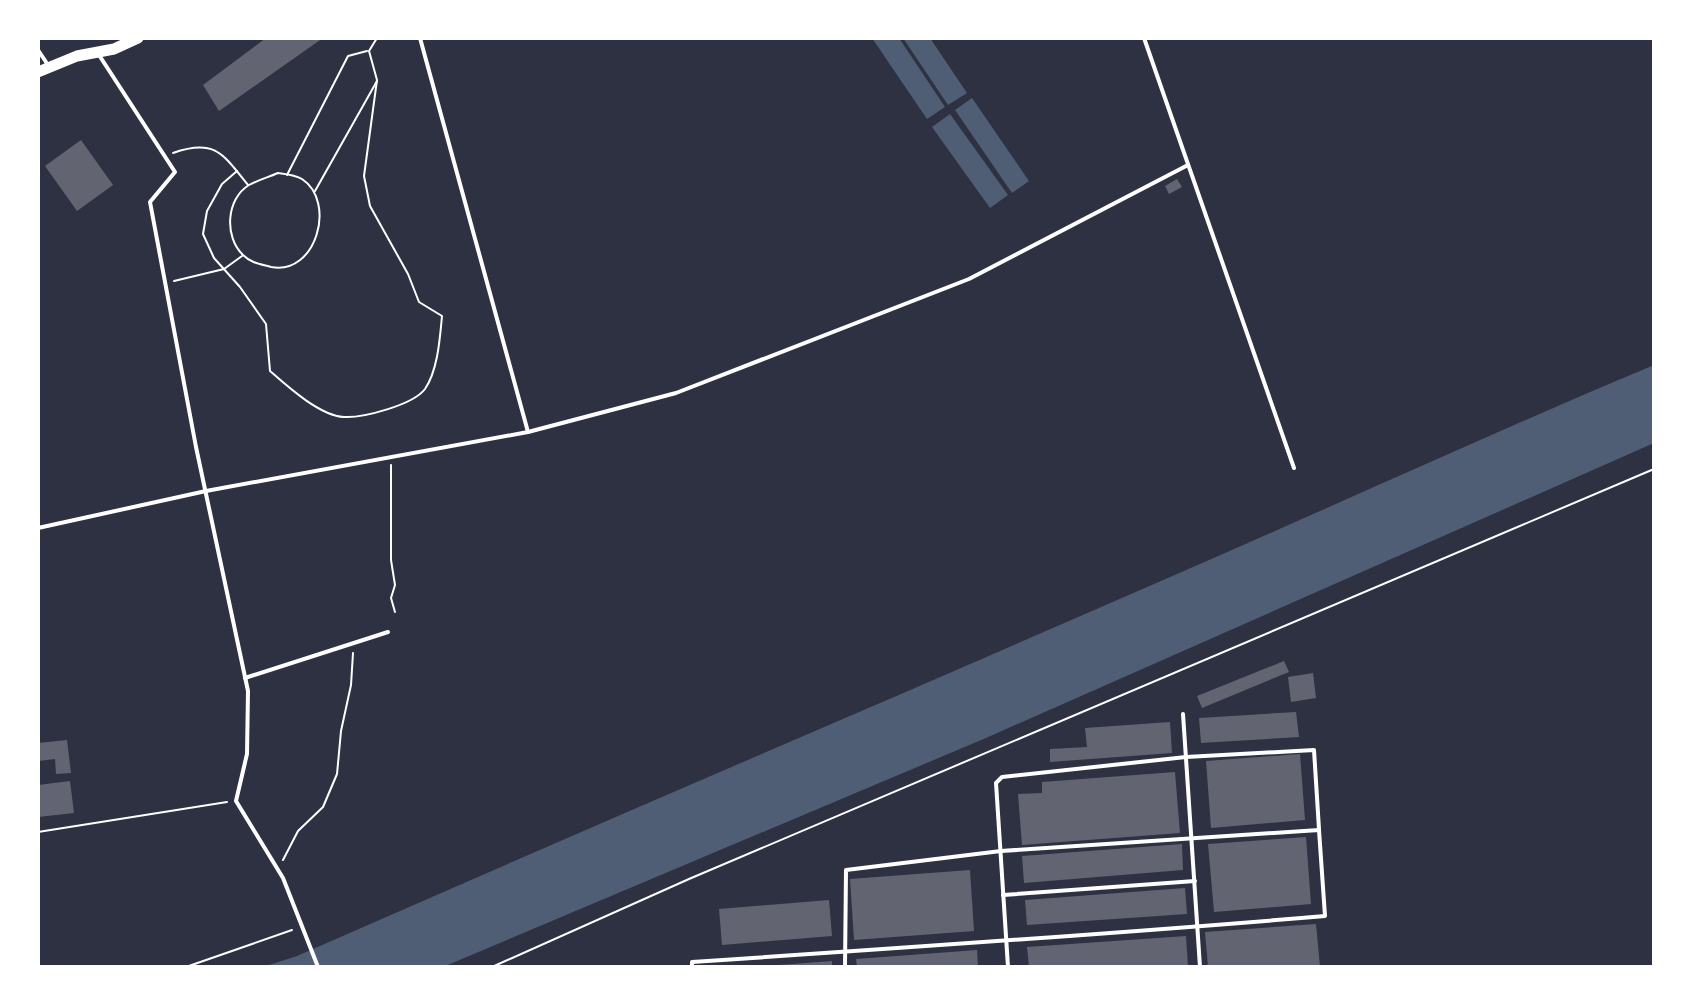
<svg xmlns="http://www.w3.org/2000/svg" width="1692" height="1005" font-family="'Exo 2',sans-serif">
	<style>
		.water { fill: #4f5d75 }
		.building { fill: #626471 }
		.lines { fill: none; stroke-linecap: round; stroke-linejoin: round }
		.path { stroke: #fff; stroke-width: 2 }
		.service { stroke: #fff; stroke-width: 4 }
		.secondary { stroke: #fff; stroke-width: 11 }
	</style>
	<rect width="100%" height="100%" fill="#2d3142"/>
	<!-- water -->
	<g class="water">
		<path d="M872,38H899L945,107L927,119Z"/>
		<path d="M903,38H930L967,93L948,105Z"/>
		<path d="M972,98L1029,181L1012,193L955,110Z"/>
		<path d="M950,114L1008,195L990,208L932,127Z"/>
		<path d="M1654,365V443L986,738L443,967H263L297,956C590,827 884,702 1177,574C1336,505 1494,432 1654,365Z"/>
	</g>
	<!-- building -->
	<g class="building">
		<path d="M266,38H323L219,111L203,85Z"/>
		<path d="M81,140L113,185L77,211L45,166Z"/>
		<path d="M1177,179L1182,187L1169,194L1165,186Z"/>
		<path d="M1284,661L1289,672L1202,708L1197,696Z"/>
		<path d="M1313,673L1316,698L1291,702L1288,677Z"/>
		<path d="M1296,712L1299,737L1201,743L1199,718Z"/>
		<path d="M1170,722L1172,753L1050,762V749L1087,747L1085,728Z"/>
		<path d="M67,740L71,773L56,774L55,759L38,761V743Z"/>
		<path d="M1300,754L1305,820L1211,828L1206,761Z"/>
		<path d="M1175,772L1180,833L1022,845L1018,794L1042,793V782Z"/>
		<path d="M70,781L74,813L38,817V785Z"/>
		<path d="M1306,837L1311,904L1214,912L1208,844Z"/>
		<path d="M1182,844L1183,870L1024,883L1022,856Z"/>
		<path d="M970,870L974,931L854,940L850,879Z"/>
		<path d="M1185,888L1187,914L1027,925L1025,900Z"/>
		<path d="M829,900L832,936L722,945L719,909Z"/>
		<path d="M1316,924L1320,967H1208L1205,932Z"/>
		<path d="M1186,936L1188,967H1029L1027,947Z"/>
		<path d="M977,950L978,967H857L856,959Z"/>
		<path d="M832,961V967H779V965Z"/>
	</g>
	<g class="lines">
		<!-- path -->
		<g class="path">
			<path d="M173,153C215,138 223,154 248,185"/>
			<path d="M237,171L222,184L207,211L203,234L214,258L240,287L266,324L270,371C287,386 320,416 344,417C363,418 413,405 425,389C438,370 440,337 442,316L419,302L408,274L370,206L364,176L377,80L369,51L377,38"/>
			<path d="M278,173C286,174 296,175 302,179C337,202 316,276 271,267C260,264 251,263 243,255C224,237 226,199 249,185C258,180 269,177 278,173Z"/>
			<path d="M287,175L348,56L367,51"/>
			<path d="M315,191L377,81"/>
			<path d="M174,281L224,269L242,256"/>
			<path d="M391,465V560L395,585L391,598L395,612"/>
			<path d="M38,832L227,802"/>
			<path d="M283,860L298,831L323,807L337,774L341,731L351,685L353,653"/>
			<path d="M186,967L292,930"/>
			<path d="M492,967L689,879L1654,469"/>
		</g>
		<!-- service -->
		<g class="service">
			<path d="M420,38L528,432"/>
			<path d="M1144,38L1294,468"/>
			<path d="M38,50L48,65"/>
			<path d="M99,55L175,172L150,202L196,447L248,691L247,754L236,801L283,878L318,967"/>
			<path d="M38,528L206,491L528,432L676,393L969,279L1188,165"/>
			<path d="M245,678L388,632"/>
			<path d="M1183,714L1200,967"/>
			<path d="M1003,895L1195,881"/>
			<path d="M692,967V962C903,948 1114,934 1325,916L1319,830L1001,851L846,870L845,967"/>
			<path d="M1008,967L996,783L1002,777L1186,757L1314,750L1319,829"/>
		</g>
		<!-- secondary -->
		<path class="secondary" d="M38,72L77,56L114,49L138,38"/>
	</g>
	<!-- border -->
	<rect width="1692" height="1005" fill="none" stroke="#ffffff" stroke-width="80"/>
</svg>
